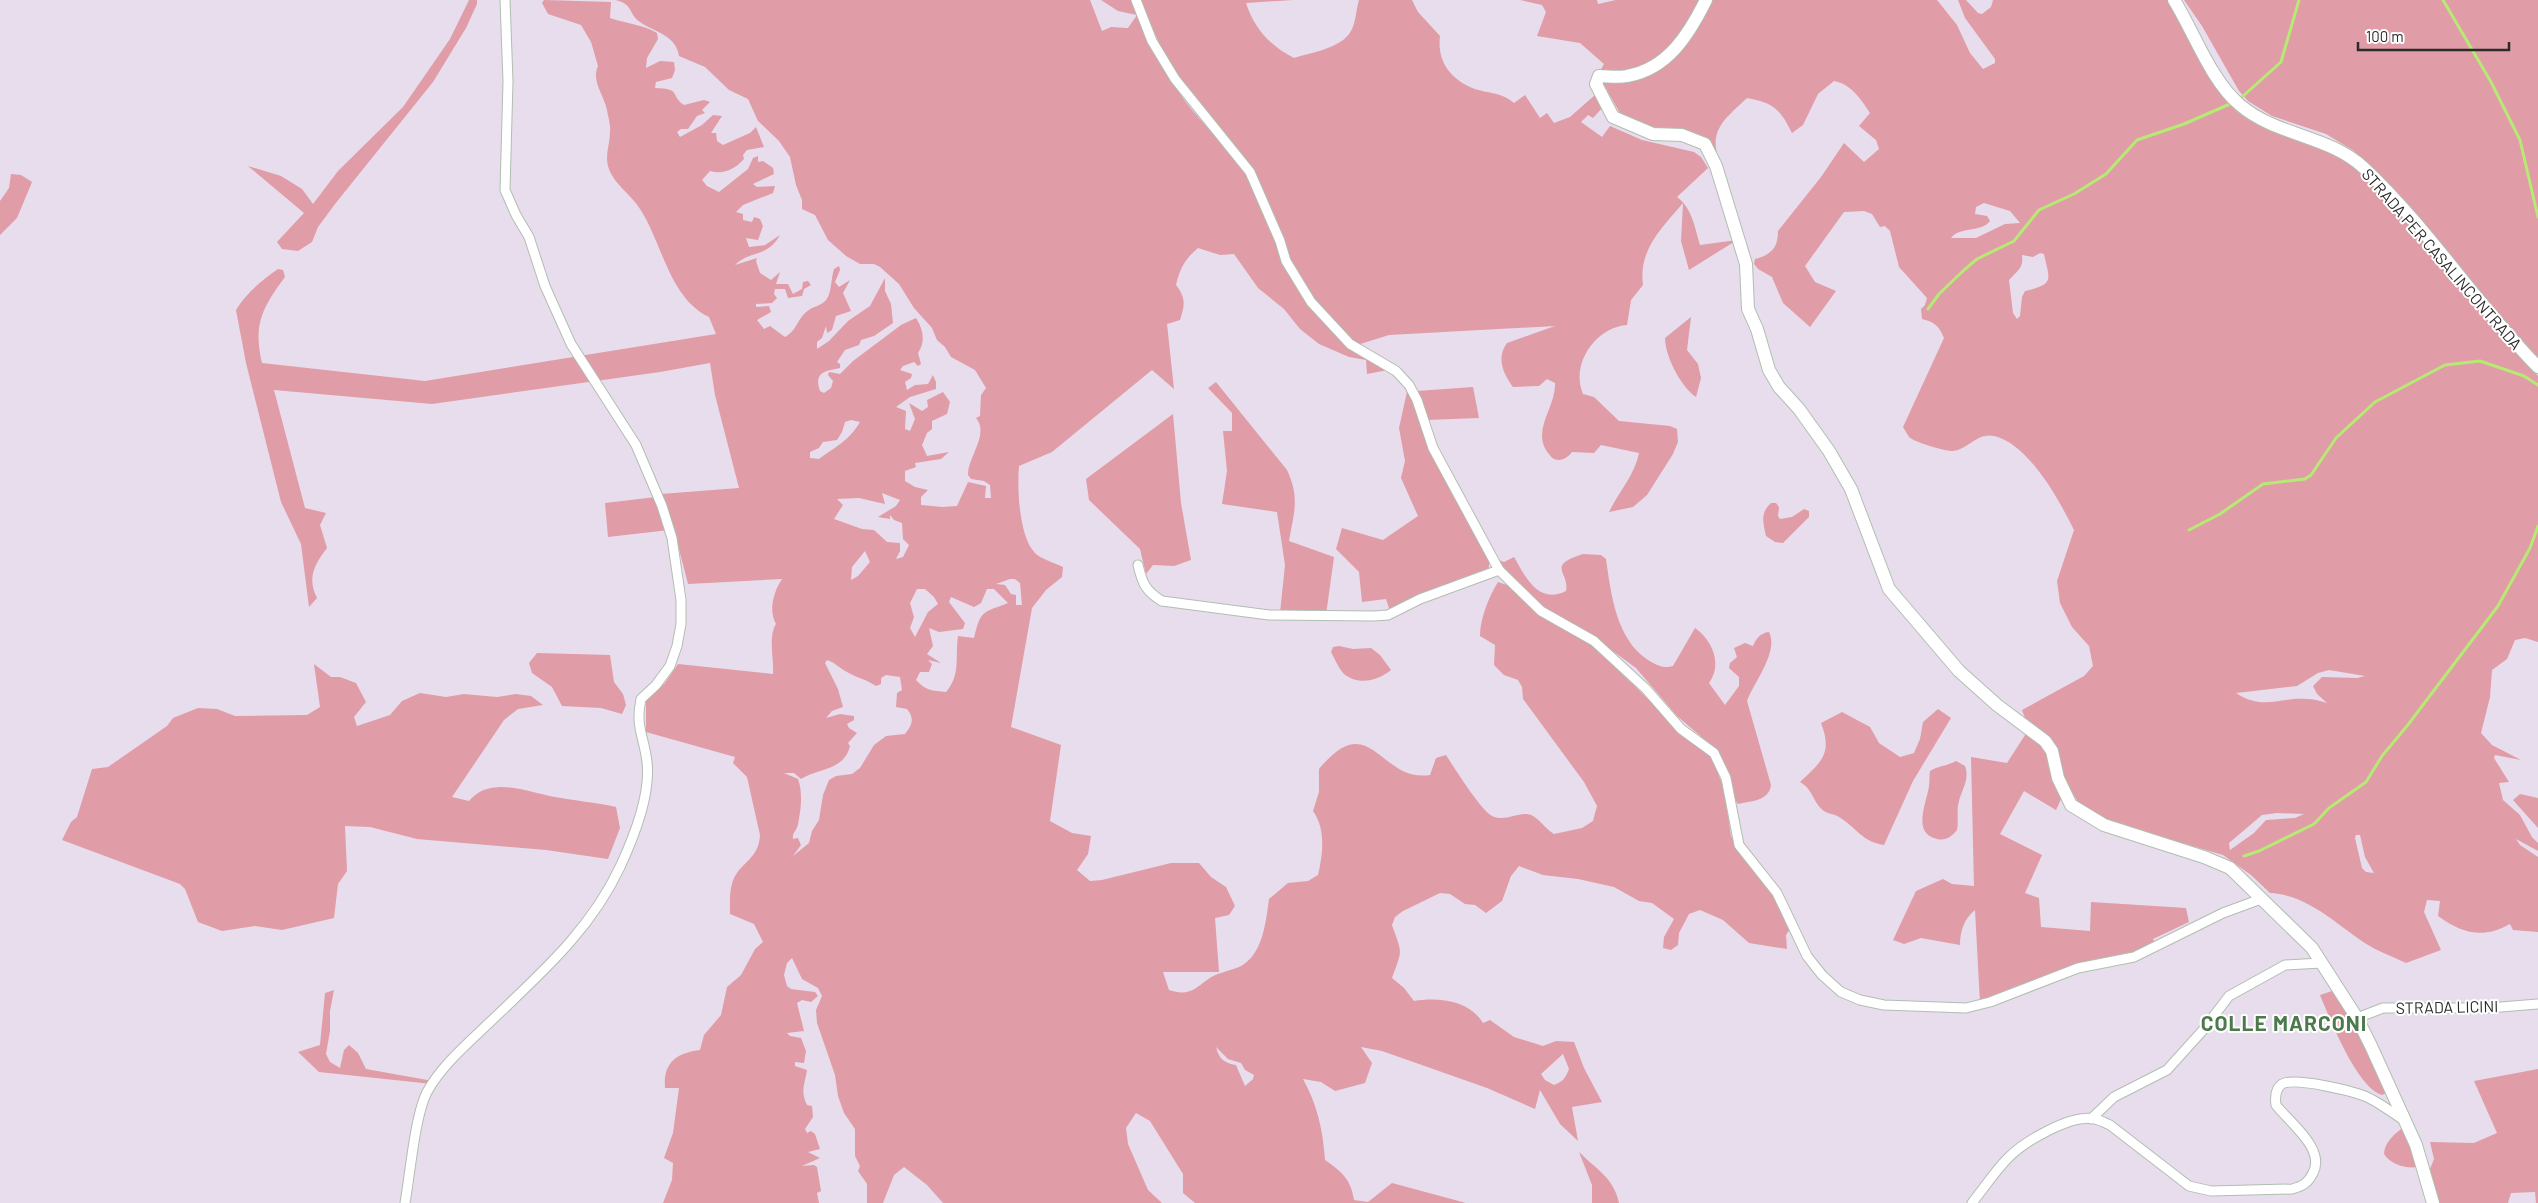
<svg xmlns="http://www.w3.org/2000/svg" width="2538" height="1203" font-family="Barlow,sans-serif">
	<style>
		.green { fill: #e09ca7; fill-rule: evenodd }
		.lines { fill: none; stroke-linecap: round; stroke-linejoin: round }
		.stream { stroke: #b6ea75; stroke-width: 3 }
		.street-casing { stroke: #b1beb1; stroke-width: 11 }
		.secondary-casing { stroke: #b1beb1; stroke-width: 14 }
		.street { stroke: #fff; stroke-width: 9 }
		.secondary { stroke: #fff; stroke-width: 12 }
		.labels { text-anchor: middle; stroke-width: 4; stroke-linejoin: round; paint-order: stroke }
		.street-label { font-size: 16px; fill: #2b2b2b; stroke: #fff }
		.district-label { font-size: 21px; font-weight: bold; letter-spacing: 1px; fill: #4d7a4d; stroke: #fff }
	</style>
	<rect width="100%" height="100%" fill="#e8ddec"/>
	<!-- green -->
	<g class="green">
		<path d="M469,0H477V4L466,28L433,82L335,204L318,227L312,242L298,251L282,249L277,242L304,213L248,166L281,176L302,189L313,204L338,171L403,107L450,39Z"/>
		<path d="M544,0L611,2L610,18C627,24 642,24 657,33L658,39L647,58L646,68L660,61L674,62L675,70L672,78L656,82L655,88C683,89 669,95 684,105L704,100L710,102L702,110L705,113L697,116L688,129H681L677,132L680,137L702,125L713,115L722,116L711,133H716L717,141L723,145L750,133L756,127L764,147L747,150L743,155L744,159C735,169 723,175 710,171L702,180L707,186L719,192L748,169L753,158L758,156V162L763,161L773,168L774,174L753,184L757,187L775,186L773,193L743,205L736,212L743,214V220L752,222L754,217L760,219L763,226L758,240L746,238L749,247L765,245L780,235C767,258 752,249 735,265L757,258L756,261L760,273L771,280L780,272L776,284H788L793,294L802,289L803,282L808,281L811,285L804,289L802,296L788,298L785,289H775L774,294L777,298L772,303L756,304V307L769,306L771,312L757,320L764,329L770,326L785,337C796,331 797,321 805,313C813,305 823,307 828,297C832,288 831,278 834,269L839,266L840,270L835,282L839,287L850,280L843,293L851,311L836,316L832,330L827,333L826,326L822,338L817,342V349L829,341L848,321L870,306L885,278V291L891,304L893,323L874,336L861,340L859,345L845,350L837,362L840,364V368C827,371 813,371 820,391L824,393L831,388L833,381L828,375L829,372L840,374L853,361L901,325L916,318C923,329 926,341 918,353L921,364L918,366L914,362L903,366L900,370L912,374L911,378L905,382L907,390L915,385L928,384L933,375L936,382V389L910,397L896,407L906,411L905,429L910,431L915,419L909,403L922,411L928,407L927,400L943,392L950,402L947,414L932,421V429L927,433L922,445L927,456L949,452L941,459L915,463L916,467L905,471V481L915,487L928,490L921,497V505L942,507L957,506L968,482L986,486L985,498H991L990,485L984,481L971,479L968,475C967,458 990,434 976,418L980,416L981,395L986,388L975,370L951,357L945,347L937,340L932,328L914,308L899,284L880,267L874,264H860L846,256L828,240L815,215L802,209V200L796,185L790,157L779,141L758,121L748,99L729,90L705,67L679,56C676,35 656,33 640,22C628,14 634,4 615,0H1090L1102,31L1111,27L1128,28L1137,15L1118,11L1101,0H1133C1149,34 1163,71 1185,101C1204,126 1228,147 1246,173C1262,195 1273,235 1282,261C1285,270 1292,279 1297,287C1322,329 1347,345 1388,370L1367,374L1366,360L1349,357L1319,344L1300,329L1284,309L1258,288L1234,254L1220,255L1198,248C1185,259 1180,268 1176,285C1186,298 1185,305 1180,320L1167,324L1174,389L1152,370L1052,452L1019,466C1017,488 1019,537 1035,553C1041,559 1055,563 1063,567L1062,577L1046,590L1032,608L1011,727L1061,745L1050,821L1072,833L1091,836L1088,854L1077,870L1090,881L1102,880L1171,863H1199L1211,877L1226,887L1235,906L1229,915L1215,918L1219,972H1163L1169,990C1187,996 1194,990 1207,980C1216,973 1229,971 1239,967C1263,956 1266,921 1269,899L1288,883L1308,881L1318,875C1323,854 1326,829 1313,811L1319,792V769C1371,706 1379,783 1430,775L1436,758L1446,755C1455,769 1480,809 1492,816C1506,823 1521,809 1533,816C1540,820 1546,829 1554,834L1582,828L1593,821L1597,806L1584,782L1523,699L1522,687L1518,680L1504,675L1494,665L1495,645L1480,636C1480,619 1489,596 1498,582L1507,585L1540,615L1581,635L1665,715L1710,753L1724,789L1731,836L1742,857L1770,888L1790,929L1786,935L1787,949L1749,943L1723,920L1700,910L1689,914L1679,933L1678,945L1671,950L1663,948L1664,937L1674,919L1652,903L1639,901L1614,887L1578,879L1543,875L1519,866L1511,876L1502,901L1486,913L1475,905L1465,904L1450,894L1440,893L1403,911L1395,917L1392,925C1402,954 1403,948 1392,978L1404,988L1414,1001C1438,997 1469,1000 1483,1023L1490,1020L1514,1037L1543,1046L1556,1041L1574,1042L1584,1068L1602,1102L1572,1107L1578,1141L1560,1124L1540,1090L1535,1109L1487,1088L1382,1051L1361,1047L1372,1063L1365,1083L1335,1091L1321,1082L1303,1079C1317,1104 1323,1130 1325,1160C1341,1171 1351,1179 1354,1200L1368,1202L1392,1183L1466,1203H1195L1183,1193V1174L1150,1121L1136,1113L1126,1128L1128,1144L1148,1190L1162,1203H943L927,1185L904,1167L894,1175L883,1203H867V1184L858,1171L860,1166L855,1156V1129L844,1113L838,1096L835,1075L817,1023L816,1010L822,996L818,988L802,979L792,958L787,963L784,975L787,986L791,989L815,992L818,996L811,1002L802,1000L797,1003L804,1031L787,1033L790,1036L801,1038L806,1051L804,1063L795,1062V1066L807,1070C805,1084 800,1091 807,1105L812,1106L813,1117L805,1129L807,1133L811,1131L815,1134L820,1149L808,1152L820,1158L802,1166L814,1165L817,1167L821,1191L817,1193L819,1203H663L672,1180L673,1163L664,1158L673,1133L679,1088H665C663,1062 677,1053 700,1050L704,1035L721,1015L727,987L741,975L755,949L763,942L754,924L730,914C730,903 729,889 734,878C742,862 759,858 760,835L747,777L733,763L735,757L646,732V700L665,683L678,664L773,674C774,658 768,637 776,624C768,610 774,591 782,579L688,584L672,522L661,494L739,488L715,395L710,363L660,372L432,404L274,390L305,508L326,513L320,525L327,548C314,565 307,578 317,598L309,607L301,544L281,502L246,363L236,310C246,293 261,281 278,269L283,270L285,277C262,308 253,325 262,363L425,381L716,334L709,317C669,298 662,242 640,209C631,194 613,184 608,166C605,154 610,144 610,132C611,126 608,116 607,110C604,95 591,81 598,66L591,42L581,25L548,14L542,3ZM851,420L860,422C849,441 835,447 819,459L810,458V452L819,448L823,442L837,440L842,432L845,422ZM882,493L900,500L896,506L878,517L890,519V515L894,520L902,523L903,539L909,545L903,557L896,559L900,551V543L887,542L874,530L862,529L834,519L843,505L837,499L859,498L885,504ZM865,551L870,562L858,576L851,580L852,567ZM1010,579H1015L1020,583L1022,605H1016V595L1011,594L1005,585L996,584ZM917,589H925L934,597L938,604L928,612L915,637L910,628L914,617L910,603ZM987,589H994L1008,603C983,613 981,609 974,638L958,636C955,657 961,675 946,692C932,691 925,690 916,680L920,672H929L932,664L928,660L941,663L927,654L933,646L929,628L939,632L963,629L965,623L949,602L951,597L974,607L981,603ZM827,660C836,663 839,668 847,672C857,678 866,679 876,686L881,684V678L886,675L900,677L902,690L897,693L896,707L907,709C915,719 912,725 905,734L886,736L874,745L860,768L852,774L836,776L829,780L823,795L819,820L812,831L809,843L793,856L801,845L798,838L793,839C792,832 797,831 798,824C801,809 803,793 798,779L784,773H794L801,779C818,768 844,771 850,746L848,743L857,733L849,728L847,724L854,720V716L840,714L826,718L832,711L843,707L838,689L825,663ZM1216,1047L1228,1059L1241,1063L1245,1070L1254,1075L1253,1079L1245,1086L1236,1065C1224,1063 1219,1059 1216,1047ZM1563,1054L1569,1069C1566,1077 1563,1082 1554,1085L1545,1080L1541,1074Z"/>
		<path d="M1140,0H1293L1246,3C1254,28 1270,46 1294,58C1310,53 1342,48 1351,31C1356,22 1356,10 1359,0H1412L1418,12L1440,36C1437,60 1449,77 1470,87C1485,94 1501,91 1514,103L1525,95L1540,118L1547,113L1554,123L1570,117L1595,95L1604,106L1593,118L1588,115L1581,122L1602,137L1610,126L1642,140L1694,152L1701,157L1708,168L1677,197C1692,208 1695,228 1700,245L1737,240L1689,270L1681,241L1683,203C1662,228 1638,250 1643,285L1631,300L1627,325C1596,327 1570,364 1583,394L1594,397L1619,421L1670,426L1677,429L1678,442L1673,454L1647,495L1633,507L1609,512C1619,492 1635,474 1639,453L1601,445L1594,453L1572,452C1569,456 1564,460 1559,460C1554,460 1551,457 1549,454C1530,431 1556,408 1555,383L1547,379L1539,386L1513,387C1503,373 1496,358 1507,343L1555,326L1389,335L1357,345L1314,299L1291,261L1252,167L1178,77L1164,54Z"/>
		<path d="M1520,0H1597L1598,4L1616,0H1702L1669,53L1628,73L1600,71L1604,64L1580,43L1537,36L1546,12L1542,5Z"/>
		<path d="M1713,0H1937L1957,25L1970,53L1983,69L1995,63V59L1965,18L1958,0H1966L1978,13L1982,14L1991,7L1993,0H2168L2217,87L2307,142L2340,157L2361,172L2406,220L2538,376V642L2525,638L2515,640L2507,659L2492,670L2490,697L2481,733L2492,745L2521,760L2495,755L2494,758L2509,782L2499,783L2503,800L2520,815L2532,837L2538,843V851L2516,839L2520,845L2538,857V932L2513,930L2510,924C2483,939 2463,934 2438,916L2440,901L2427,900L2424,912L2441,950L2406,963C2396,958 2385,954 2375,949C2341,930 2312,895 2270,893L2251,875L2223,855L2110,822L2080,805L2025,718L2022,710L2084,676L2093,666L2089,646L2072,627L2060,603L2057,581L2074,530C2059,500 2029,444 1994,436C1977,432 1968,450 1952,451C1945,451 1914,442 1909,437C1907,434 1905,430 1903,427L1944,338C1939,326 1935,322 1922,319L1921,309L1925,305L1927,298L1899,267L1890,231L1885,226L1880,227L1872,214L1864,211L1844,212L1805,266L1815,282L1836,291L1810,327L1783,303L1772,277L1758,269L1754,264L1755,259C1771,255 1778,248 1778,231L1821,177L1844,143L1864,162L1879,149L1876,140L1859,126L1870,113C1861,99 1851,84 1834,81L1818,94L1803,125L1792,133C1780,109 1774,103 1747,98C1731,114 1710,127 1717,153L1706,142L1665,133L1621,115L1603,83C1666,74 1685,56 1713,0ZM1984,203L2010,211L2020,223L2005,224L1976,238H1951C1960,226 1981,233 1990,221L1987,216L1975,214L1976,207ZM2040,253L2044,254C2049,279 2056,284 2025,291L2022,297L2020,316L2017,319L2013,313L2009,280C2017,271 2024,268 2022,255L2033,257ZM2329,670L2365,676L2357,678L2322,677L2313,686L2317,694L2327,703C2320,701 2314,699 2307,699C2279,697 2263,711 2236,693L2297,686L2318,673ZM2277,813L2304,814L2295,818L2266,820L2254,833L2230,850L2229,843L2262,815ZM2356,835H2360L2365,857L2374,873L2366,872L2362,868L2355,838Z"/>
		<path d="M2184,0H2538V359L2441,246L2354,151L2326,134L2272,116L2248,101L2239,91L2202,26Z"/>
		<path d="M11,174L21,175L32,182L17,218L0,235V201L9,188Z"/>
		<path d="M1691,317L1687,350L1698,364L1701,378L1696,397C1681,387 1665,356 1665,338Z"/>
		<path d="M1216,382L1287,470C1300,498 1294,512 1289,541L1334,557L1326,615L1280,613L1285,565L1277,512L1222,504L1227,471L1223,431H1232V413L1208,388Z"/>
		<path d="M1408,387L1490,559L1488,572L1390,611L1386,599L1362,602L1359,572L1336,549L1342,528L1383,540L1418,516L1401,478L1405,461L1399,428Z"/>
		<path d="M1473,387L1479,418L1426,420L1417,391Z"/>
		<path d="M1173,414L1181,503L1191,560L1174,566L1153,565L1146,574L1140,549L1089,500L1086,479Z"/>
		<path d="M656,497L669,530L608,537L605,503Z"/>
		<path d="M1771,503H1776L1779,507L1778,516L1780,519L1792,517L1804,509L1809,511V517L1783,543L1775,542L1766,536C1763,522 1760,513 1771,503Z"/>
		<path d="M1583,554L1601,555L1606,559C1611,594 1616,639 1648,660C1657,665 1663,669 1673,666L1695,628C1712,640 1723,664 1709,683L1725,705L1739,686V677L1729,668L1730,663L1737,657L1734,648L1745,643L1753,646C1756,639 1760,633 1769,632C1779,652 1754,682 1747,701L1771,785C1769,801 1751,801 1738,804L1732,796L1718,751L1677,716L1636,668L1595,638L1535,604L1512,579L1499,560L1504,562L1514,557C1525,576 1538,605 1566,591C1570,572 1545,566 1583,554Z"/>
		<path d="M1339,646L1353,649L1371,648L1380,655L1391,670C1378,681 1357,686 1343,673C1338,667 1335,659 1331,652L1333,647Z"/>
		<path d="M537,653L610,655L614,682L623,694L626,705L622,714L601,708L562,706L552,687L532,673L529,663Z"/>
		<path d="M314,664L331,677H340L356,683L366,702L354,717L357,726L390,715L402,701L420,693L446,697L464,694L497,697L516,694L531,696L543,705L518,709L504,720L452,797L469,801C490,775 527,792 555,797C575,801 595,802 616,807L620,828L608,859L546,850L417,839L370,827L345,826L347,871L338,884L334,918L282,930L255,926L222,931L198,922L185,889L180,884L62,840L71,822L77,817L92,769L108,767L167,726L173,718L198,708L217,709L235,716L307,715L320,707Z"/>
		<path d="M1938,709L1951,718L1913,781L1884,845C1862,842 1856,827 1839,817C1835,814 1828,814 1824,811C1813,803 1813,789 1800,782C1821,762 1833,754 1821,723L1842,712L1870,727L1879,743L1900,757L1914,753L1920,739L1923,722Z"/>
		<path d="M2027,732L2043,746L2062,797L2056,810L2024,791L2000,834L2042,855L2025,893L2039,898L2041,927L2090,931L2091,902L2186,908L2189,922L2153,939L2156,946L2145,952L2078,967L1980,1003L1975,910C1964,919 1960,931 1960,945L1921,938L1904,944L1893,940L1916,891L1943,879L1952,884L1974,886L1971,757L2007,763Z"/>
		<path d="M1956,761L1965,766C1970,779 1962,789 1959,801C1956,811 1959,821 1957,830C1951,837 1946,841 1937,839C1913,834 1925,806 1928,791C1930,785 1929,778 1930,771C1937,766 1947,766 1956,761Z"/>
		<path d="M2520,794L2538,798V828L2513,800Z"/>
		<path d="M334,990L330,1011V1031L326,1054L330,1062L340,1068L344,1050L349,1045L358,1053L366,1069L433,1081L432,1084L319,1072L298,1052L320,1045L325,993Z"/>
		<path d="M2335,990L2364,1039L2388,1092L2382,1095C2357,1088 2330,1019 2320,995Z"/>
		<path d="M2538,1069V1203H2536L2535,1192L2511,1193L2508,1203H2438L2430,1169L2434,1159L2430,1142L2474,1143L2497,1133L2474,1081Z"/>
		<path d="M2404,1127L2417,1167C2406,1169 2390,1164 2384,1154C2384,1143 2395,1133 2404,1127Z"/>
		<path d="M1579,1152C1596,1169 1614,1178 1619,1203H1592V1185Z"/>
	</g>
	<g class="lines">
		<!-- stream -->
		<g class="stream">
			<path d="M2443,0L2491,82L2520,140L2538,217"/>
			<path d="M2242,97L2281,62L2299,0"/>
			<path d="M1928,309L1939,294L1964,270L1977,259L2014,241L2039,210L2074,194L2106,174L2137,140L2184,124L2230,104"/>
			<path d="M2189,530L2220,514L2263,484L2305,479L2311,475L2336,438L2375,402L2445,365L2480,361L2524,376L2538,385"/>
			<path d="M2244,856L2259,851L2314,824L2329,808L2366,782L2382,756L2407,726L2498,606L2530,548L2538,526"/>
		</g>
		<defs>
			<g id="street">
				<path d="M1136,0L1152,41L1175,79L1250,172L1280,241L1286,261L1311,302L1350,344L1396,371L1409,385L1417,400L1433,448L1499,570L1541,611L1594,641L1646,689L1681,729L1714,753L1726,778L1739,845L1777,893L1807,956L1822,975L1841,992L1860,1000L1884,1005L1966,1008L1990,1002L2078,968L2134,957L2223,913L2261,899"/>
				<path d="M1138,565C1142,582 1145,591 1162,601L1269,615L1374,616L1388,615L1420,599L1499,570"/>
				<path d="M2357,1018L2383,1008H2488L2538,1004"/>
				<path d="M2091,1119L2114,1097L2167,1070L2204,1029L2229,996L2285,965L2321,963"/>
				<path d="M405,1203C410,1175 415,1115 427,1092C442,1065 468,1043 490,1022C540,974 590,931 620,867C634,837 651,795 647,762C644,736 635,727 641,699L656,685L670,666L677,646L681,624V600L672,538L662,506L636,445L571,344L545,286L529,237L516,215L505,190L508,81L505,0"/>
				<path d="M1972,1203C1984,1188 1995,1171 2008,1158C2025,1141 2071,1114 2095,1119C2100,1120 2105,1123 2110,1125L2189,1186L2211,1191L2292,1189C2303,1186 2308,1183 2313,1173C2326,1149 2289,1122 2276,1105C2275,1098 2275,1089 2282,1084C2295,1077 2354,1091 2369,1098C2381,1104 2393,1113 2405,1121"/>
			</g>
			<g id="secondary">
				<path d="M1706,0C1689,34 1668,69 1627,76C1618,78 1608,76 1599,76L1596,84L1613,117L1653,134L1682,135L1705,144L1716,166L1746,264L1748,309L1757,329L1769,370L1779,387L1799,409L1829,451L1851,489L1889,589L1959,671L1997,705L2045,741L2052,751L2058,778L2071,805L2104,825L2204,857L2230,868L2312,948L2357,1018L2371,1046L2416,1145L2433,1203"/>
				<path d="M2174,0C2194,32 2211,81 2240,105C2276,136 2329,135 2364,168C2428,228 2476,304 2538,367"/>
			</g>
		</defs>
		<!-- street casing -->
		<use href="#street" class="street-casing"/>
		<!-- secondary casing -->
		<use href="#secondary" class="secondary-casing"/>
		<!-- street -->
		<use href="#street" class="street"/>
		<!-- secondary -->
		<use href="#secondary" class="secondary"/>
	</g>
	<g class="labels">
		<!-- street labels -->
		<g class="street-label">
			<text transform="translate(2442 259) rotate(49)" y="6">STRADA PER CASALINCONTRADA</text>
			<text transform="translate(2447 1007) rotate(-1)" y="6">STRADA LICINI</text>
		</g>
		<!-- district labels -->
		<g class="district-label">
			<text x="2284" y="1031">COLLE MARCONI</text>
		</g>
	</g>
	<!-- scale -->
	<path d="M2358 42v8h151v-8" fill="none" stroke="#2b2b2b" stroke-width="2.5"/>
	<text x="2366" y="42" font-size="15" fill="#2b2b2b" stroke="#ffffff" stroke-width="4" paint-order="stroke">100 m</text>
</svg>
